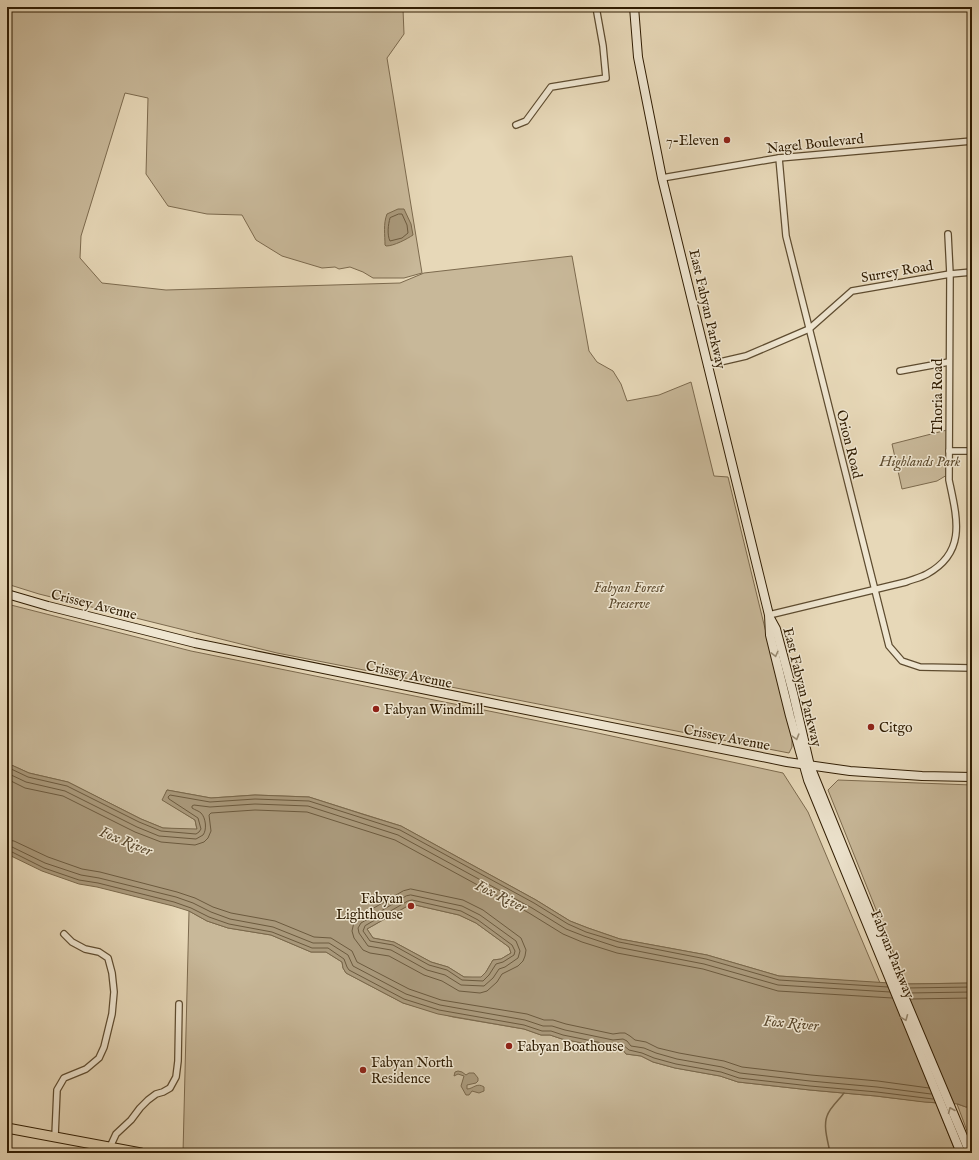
<svg xmlns="http://www.w3.org/2000/svg" width="979" height="1160" font-family="'IM FELL English',serif">
	<style>
		.green { fill: #c8b899; stroke: #7c6a4e }
		.water { fill: #a9987a; stroke: #79674a; fill-rule: evenodd }
		.lines { fill: none; stroke-linecap: round; stroke-linejoin: round }
		.shore { stroke: #6c5a3e; stroke-width: 1 }
		.stream { stroke: #79674a; stroke-width: 1.5 }
		.minor-casing { stroke: #5e4c30; stroke-width: 8 }
		.secondary-casing { stroke: #301d03; stroke-width: 10 }
		.primary-casing { stroke: #301d03; stroke-width: 11 }
		.minor { stroke: #efe6d1; stroke-width: 5.5 }
		.secondary { stroke: #efe6d1; stroke-width: 8 }
		.primary { stroke: #e7d8b8; stroke-width: 9 }
		.oneway { stroke: #998c74 }
		.poi-dot { fill: #8f2418; stroke: #efe6d1; stroke-width: 1.5 }
		.labels { text-anchor: middle; stroke-width: 3; stroke-linejoin: round; paint-order: stroke }
		.poi-label { font-size: 14px; fill: #301d03; stroke: #efe6d1; text-anchor: start }
		.street-label { font-size: 14px; fill: #301d03; stroke: #efe6d1 }
		.park-label { font-size: 14px; font-style: italic; fill: #5e4c30; stroke: #efe6d1 }
		.water-label { font-size: 15px; font-style: italic; fill: #5a482d; stroke: #efe6d1 }
	</style>
	<rect width="100%" height="100%" fill="#e7d8b8"/>
	<filter id="stains"><feTurbulence type="fractalNoise" baseFrequency=".005" numOctaves="4"/><feColorMatrix values="0 0 0 0 .2 0 0 0 0 .09 0 0 0 0 .02 0 0 0 .5 -.17"/></filter>
	<radialGradient id="worn" r=".72"><stop offset=".6" stop-color="#630" stop-opacity="0"/><stop offset="1" stop-color="#630" stop-opacity=".3"/></radialGradient>
	<!-- green -->
	<g class="green">
		<path d="M7,7H401L403,9L404,34L387,58L422,273L404,278H373L363,272L350,267L339,269L335,267L322,268L282,256L256,240L242,215L207,214L168,206L146,174L148,98L125,93L81,236L80,258L102,283L166,290L400,283L424,273L572,256L589,351L597,362L613,371L621,384L627,401L659,395L691,382L714,476L728,477L792,739V747L789,753L277,653L39,594L7,584Z"/>
		<path d="M947,430V475L937,481L902,489L892,444Z"/>
		<path d="M7,604L191,651L593,732L783,773L808,812L880,983L779,976L707,955L620,939L588,928L570,921L536,900L401,826L309,797L255,795L211,798L167,790L163,800L195,820L197,830L163,828L141,819L68,782L29,773L7,763Z"/>
		<path d="M838,780L972,785V983L906,984L828,790Z"/>
		<path d="M411,904L459,915L476,923L509,947L511,953L501,959L493,960L486,972L481,978L464,977L448,967L431,962L394,942L373,938L367,929Z"/>
		<path d="M189,911L207,921L228,928L271,935L311,952H326L342,962L343,968L346,973L403,1003L453,1017L524,1029L541,1035H550L562,1039L613,1049L621,1047L626,1054L641,1056L653,1062L675,1068L720,1076L738,1082L810,1090L876,1096L892,1098L936,1103L956,1153H183Z"/>
		<path d="M957,1104L966,1107H972V1144Z"/>
	</g>
	<!-- water -->
	<g class="water">
		<path d="M398,209H404L411,224L413,235C407,239 394,246 386,246L385,245C385,235 383,224 387,214Z"/>
		<path d="M7,763L29,773L68,782L141,819L163,828L197,829L195,820L162,800L167,790L211,798L255,795L309,797L362,814L401,826L536,900L570,921L588,928L620,939L707,955L779,976L906,984L972,983V1107H966L958,1104L924,1102L876,1096L810,1090L738,1082L720,1076L675,1068L653,1062L641,1056L626,1054L621,1047L613,1049L562,1039L550,1035H541L524,1029L438,1014L403,1003L346,973L343,968L342,962L326,952H311L271,935L228,928L207,921L189,911L173,906L97,887L79,884L42,871L7,854ZM411,904L459,915L476,923L509,947L511,953L501,959L493,960L486,972L481,977H464L448,967L431,962L394,942L373,938L367,929Z"/>
		<path d="M458,1071L462,1072L466,1075L469,1073H474L478,1078V1081L476,1083L467,1085V1089C473,1089 477,1082 484,1087V1091L479,1093L472,1091L469,1095H466L461,1086L464,1076L458,1074L454,1076L455,1072Z"/>
	</g>
	<g class="lines">
		<!-- shore -->
		<g class="shore">
			<path d="M399,214H402L407,225L408,233L402,238L390,241C387,235 388,225 390,218Z"/>
			<path d="M7,767L28,777L67,786L139,822L161,831L196,834L199,832L201,829L198,818L169,799L168,797L170,795L210,802L255,799L309,801L400,830L534,903L568,924L586,932L619,942L706,959L779,980L888,987"/>
			<path d="M7,773L26,782L65,791L137,827L159,836L196,839L203,835C207,830 206,818 201,813C199,811 195,810 192,808V806L194,805L210,807L255,804L308,806L398,835L532,908L566,929L584,936L617,947L704,964L778,985L890,992"/>
			<path d="M7,779L25,788L63,796L135,832L161,842L195,845L204,842L208,838L211,831L209,815L211,813L255,810L307,812L395,840L529,913L563,934L582,942L617,953L703,969L778,991L892,998"/>
			<path d="M7,840L14,841L48,857L82,869L100,872L177,892L195,898L213,907L231,913L275,921L314,937L331,938L352,951L357,962L409,989L441,1000L527,1014L544,1020H553L566,1024L613,1034L620,1033H625L630,1036L635,1040L646,1042L658,1048L679,1053L724,1061L742,1067L811,1075L878,1081L929,1088"/>
			<path d="M7,846L12,847L45,863L81,875L99,878L176,897L193,903L211,912L230,919L273,927L313,943H329L348,955L353,966L406,994L440,1005L525,1020L543,1026H552L565,1030L613,1040L623,1039L627,1041L631,1046L644,1048L656,1053L677,1059L722,1067L740,1073L810,1081L877,1087L931,1094"/>
			<path d="M7,851H10L44,868L79,880L98,883L174,902L191,908L209,917L229,924L272,932L312,948H328L344,959L347,967L349,970L404,999L439,1010L524,1025L542,1031H551L563,1035L612,1045L622,1044L629,1050L642,1053L654,1058L676,1064L721,1072L739,1078L810,1086L877,1092L933,1099"/>
			<path d="M411,889L463,900L483,910L521,938L526,950L525,956L523,961L518,966L502,974L497,982L487,991L480,993L459,991L442,981L424,975L389,956L370,953L363,950L354,938L352,931L354,922L360,916L403,891Z"/>
			<path d="M411,895L462,906L480,915L516,941L520,951L518,958L505,967L499,969L493,978L484,986L461,985L445,975L427,970L391,950L368,946L359,933L358,928L361,923L406,896Z"/>
			<path d="M408,901L412,900L461,911L478,920L512,945L515,951L514,955L503,962L496,964L489,975L483,981L462,980L447,970L429,965L393,945L370,941L363,931L365,926Z"/>
			<path d="M906,988L972,987"/>
			<path d="M908,993L972,992"/>
			<path d="M911,999L972,998"/>
		</g>
		<!-- stream -->
		<path class="stream" d="M830,1153C828,1141 823,1127 827,1116C830,1107 839,1100 844,1093"/>
		<defs>
			<g id="minor">
				<path d="M516,125L526,121L551,87L606,78L603,46L596,7"/>
				<path d="M779,158L786,236L889,646L902,661L920,667L972,668"/>
				<path d="M662,178L779,158L972,141"/>
				<path d="M707,365L746,356L809,329L852,291L950,274L972,272"/>
				<path d="M900,371L949,362"/>
				<path d="M949,451H972"/>
				<path d="M769,615L906,582C913,579 920,578 927,574C967,552 957,518 949,480L950,274L948,234"/>
				<path d="M55,1136L57,1090L64,1078L86,1069L99,1058L104,1047L112,1014L114,992L112,973L108,958L99,952L85,949L72,942L64,934"/>
				<path d="M110,1147L116,1134L131,1120L140,1108L148,1100L156,1094L163,1092L170,1088L176,1077L178,1061L179,1004"/>
			</g>
			<g id="secondary">
				<path d="M634,7L638,57L662,178L769,615L770,635L790,716L808,780L961,1153"/>
				<path d="M7,594L48,606L195,643L486,702L787,762L850,771L922,776L972,777"/>
				<path d="M770,618L776,629L793,693L810,766L895,975L970,1153"/>
			</g>
			<path id="primary" d="M7,1128L141,1153"/>
		</defs>
		<!-- minor casing -->
		<use href="#minor" class="minor-casing"/>
		<!-- secondary casing -->
		<use href="#secondary" class="secondary-casing"/>
		<!-- primary casing -->
		<use href="#primary" class="primary-casing"/>
		<!-- minor -->
		<use href="#minor" class="minor"/>
		<!-- secondary -->
		<use href="#secondary" class="secondary"/>
		<!-- primary -->
		<use href="#primary" class="primary"/>
	</g>
	<!-- one-way arrows -->
	<defs><path id="oneway-chevron" d="M-2-3.5L2.5 0L-2 3.5" fill="none" stroke-width="1.6" stroke-linecap="round" stroke-linejoin="round"/></defs>
	<g class="oneway">
		<use href="#oneway-chevron" transform="translate(775 654) rotate(76)"/>
		<use href="#oneway-chevron" transform="translate(796 737) rotate(74)"/>
		<use href="#oneway-chevron" transform="translate(905 1018) rotate(68)"/>
		<use href="#oneway-chevron" transform="translate(951 1110) rotate(-113)"/>
	</g>
	<!-- markers -->
	<g class="poi-dot">
		<circle cx="727" cy="140" r="4"/>
		<circle cx="376" cy="709" r="4"/>
		<circle cx="871" cy="727" r="4"/>
		<circle cx="411" cy="906" r="4"/>
		<circle cx="509" cy="1046" r="4"/>
		<circle cx="363" cy="1070" r="4"/>
	</g>
	<g class="labels">
		<!-- poi labels -->
		<g class="poi-label">
			<text x="719" y="145" text-anchor="end">7-Eleven</text>
			<text x="384" y="714">Fabyan Windmill</text>
			<text x="879" y="732">Citgo</text>
			<text x="403" y="903" text-anchor="end">Fabyan<tspan x="403" dy="16">Lighthouse</tspan></text>
			<text x="517" y="1051">Fabyan Boathouse</text>
			<text x="371" y="1067">Fabyan North<tspan x="371" dy="16">Residence</tspan></text>
		</g>
		<!-- street labels -->
		<g class="street-label">
			<text transform="translate(815 143) rotate(-6)" y="5">Nagel Boulevard</text>
			<text transform="translate(897 271) rotate(-10)" y="5">Surrey Road</text>
			<text transform="translate(708 309) rotate(77)" y="5">East Fabyan Parkway</text>
			<text transform="translate(937 396) rotate(-90)" y="5">Thoria Road</text>
			<text transform="translate(850 444) rotate(76)" y="5">Orion Road</text>
			<text transform="translate(94 604) rotate(14)" y="5">Crissey Avenue</text>
			<text transform="translate(409 674) rotate(12)" y="5">Crissey Avenue</text>
			<text transform="translate(803 687) rotate(76)" y="5">East Fabyan Parkway</text>
			<text transform="translate(727 737) rotate(11)" y="5">Crissey Avenue</text>
			<text transform="translate(893 954) rotate(68)" y="5">Fabyan Parkway</text>
		</g>
		<!-- park labels -->
		<g class="park-label">
			<text x="920" y="466">Highlands Park</text>
			<text x="629" y="592">Fabyan Forest<tspan x="629" dy="16">Preserve</tspan></text>
		</g>
		<!-- water labels -->
		<g class="water-label">
			<text transform="translate(126 841) rotate(22)" y="5">Fox River</text>
			<text transform="translate(501 896) rotate(26)" y="5">Fox River</text>
			<text transform="translate(791 1023) rotate(5)" y="5">Fox River</text>
		</g>
	</g>
	<!-- margin -->
	<rect width="979" height="1160" fill="none" stroke="#e7d8b8" stroke-width="24"/>
	<rect x="8" y="8" width="963" height="1144" fill="none" stroke="#301d03" stroke-width="2"/>
	<rect x="12" y="12" width="955" height="1136" fill="none" stroke="#301d03"/>
	<rect width="100%" height="100%" filter="url(#stains)"/>
	<rect width="100%" height="100%" fill="url(#worn)"/>
</svg>
